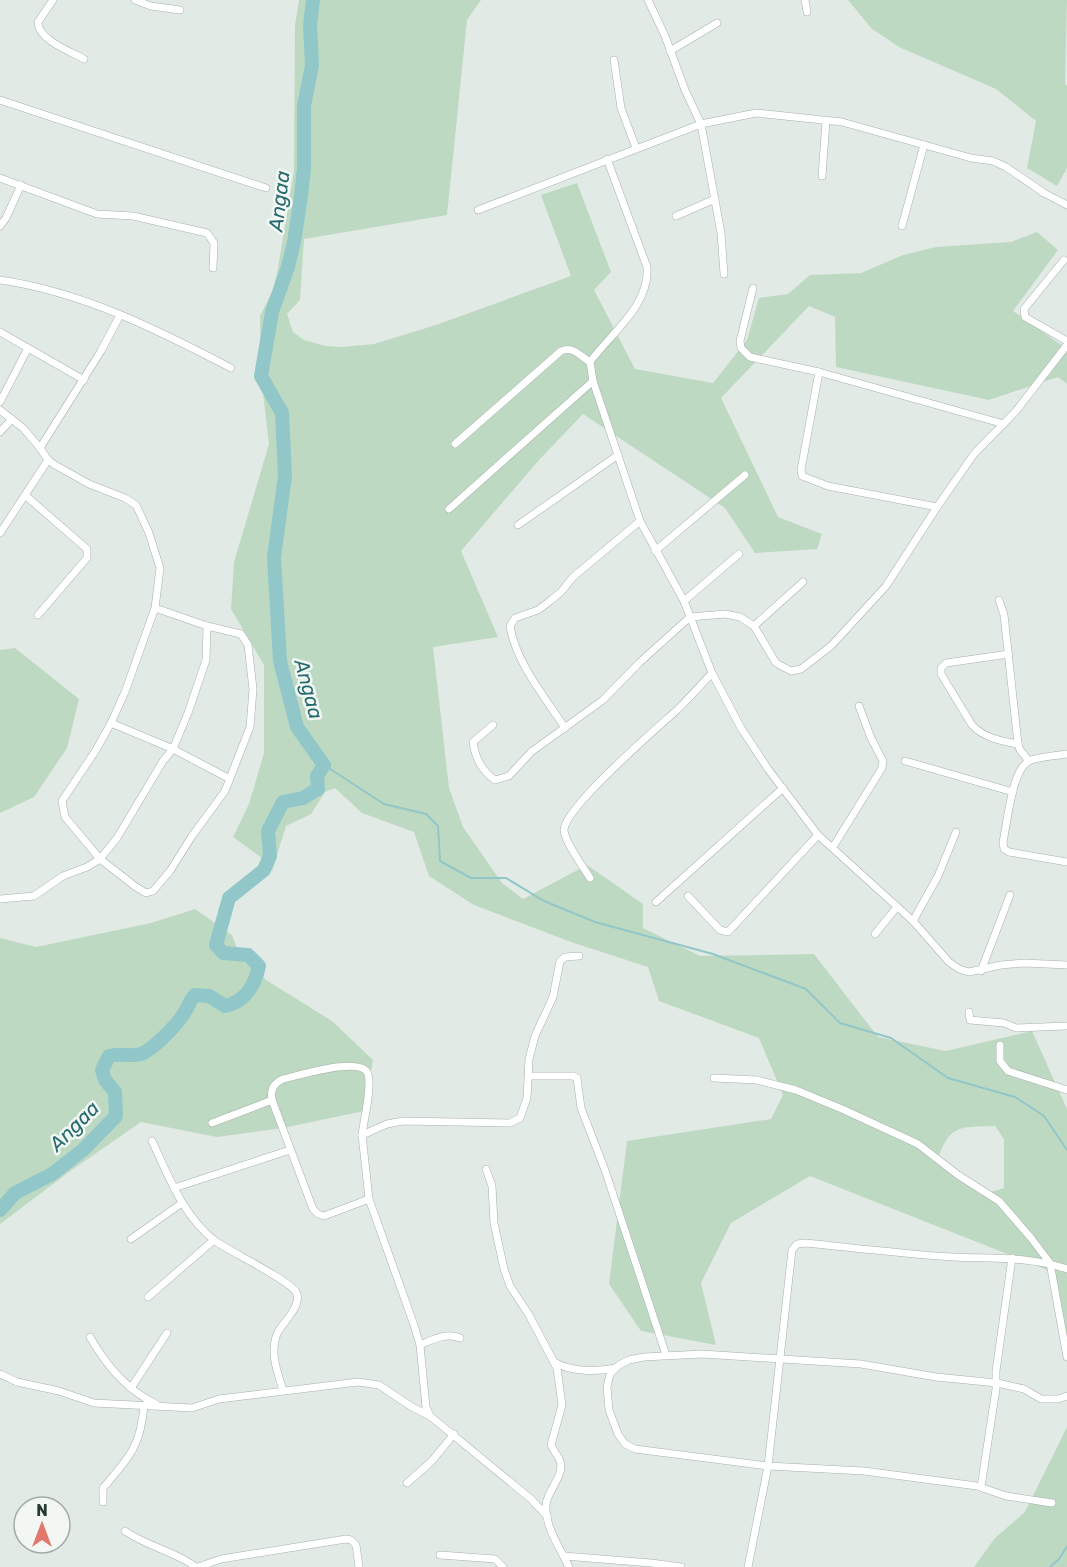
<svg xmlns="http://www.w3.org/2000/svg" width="1067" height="1567" font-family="Rubik,sans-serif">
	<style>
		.green { fill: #bed9c2; fill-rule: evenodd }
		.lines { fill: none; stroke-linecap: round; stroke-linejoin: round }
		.stream { stroke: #91c7c9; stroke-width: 2 }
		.river { stroke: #91c7c9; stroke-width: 14 }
		.minor-casing { stroke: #a6b1ac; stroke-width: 8 }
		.minor { stroke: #fff; stroke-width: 7 }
		.labels { text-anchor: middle; stroke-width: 5; stroke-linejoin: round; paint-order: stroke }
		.water-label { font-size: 20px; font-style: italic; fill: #266b6e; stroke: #f2f7f4 }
	</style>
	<rect width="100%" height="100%" fill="#e2eae6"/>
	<!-- green -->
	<g class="green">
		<path d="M299,0H481L467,20L447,215L304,239L300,300L287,314L293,332L304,340L325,346L340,347L374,344L436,325L571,276L541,195L577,183L611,272L594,290L635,369L713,383L747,340L759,298L788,294L810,275L861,273L903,255L936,247L1011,242L1037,232L1058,250L1013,311L1067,349V384L1058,377L989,400L836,367L835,317L809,306L721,398L778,517L822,534L817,549L755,553L725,508L583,414L539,460L461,551L498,637L433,647L449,788L463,827L502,883L523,899L587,865L643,904V928L700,956L814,954L878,1037L946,1051L1032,1031L1067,1109V1364L1050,1271L810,1176L731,1223L701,1283L716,1345L641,1331L609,1284L627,1141L771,1119L783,1095L759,1038L659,1001L648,967L571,942L474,905L429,876L414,832L362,813L335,788L325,792L311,814L286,826L272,871L266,861L233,837L249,804L264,753V665L231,609L234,562L269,444L261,376L260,316L273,290L278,268L294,171L295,25ZM995,1126L1004,1139V1188L981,1195L937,1162C949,1124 959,1127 995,1126Z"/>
		<path d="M848,0H1067L1065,84L1067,86V168L1057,186L1027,168L1036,121L996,89L899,47L872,29Z"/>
		<path d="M15,648L79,699L67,748L34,797L0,813V650Z"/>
		<path d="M195,909L232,935L237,949L266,980L332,1021L373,1060L364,1111L283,1128L217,1137L141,1122L69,1172L0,1224V938L36,947L151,923Z"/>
		<path d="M1067,1427V1567H974L995,1538L1025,1512Z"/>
	</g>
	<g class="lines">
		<!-- stream -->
		<g class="stream">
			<path d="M324,765L384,804L426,814L438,826L440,861L471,878H506L544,901L595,922L713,954L806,989L840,1023L891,1038L948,1078L1015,1097L1044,1116L1067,1150"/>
			<path d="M1050,1567L1059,1559L1067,1546"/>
		</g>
		<!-- river -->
		<path class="river" d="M0,1210L15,1193L52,1174L83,1150L116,1116L115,1092L105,1080L102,1070L109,1056C120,1053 131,1057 141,1054C153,1050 176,1025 183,1015C188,1008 189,1001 195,995L209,996L225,1006C245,1002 255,985 259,966L248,955L223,953L216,945L229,898L264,870L270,856L268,831L283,802L303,798L318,789L317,776L324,765L297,727L280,661L274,557L285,476L282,413L261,376L272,312L288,267L294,242L301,196L304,168V106L312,65L310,25L313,0"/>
		<defs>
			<g id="minor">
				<path d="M53,0L38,22C37,39 71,52 84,59"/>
				<path d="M135,0L151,6L180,10"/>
				<path d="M648,0L665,36L685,90L701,124L721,233L724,274"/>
				<path d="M805,0L807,12"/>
				<path d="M670,51L717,23"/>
				<path d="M614,60L621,108L636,148"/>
				<path d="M0,100L266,188"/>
				<path d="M607,159L647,267C650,306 610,334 590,362L593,381L640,521L684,601L712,673L741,728L768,769L818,835L913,921L949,962L959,969L969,972L1001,965L1024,963L1067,965"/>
				<path d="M822,176L826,121"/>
				<path d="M0,178L97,214L133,216L207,233L214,243L213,268"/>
				<path d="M478,210L701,124L756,113L842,122L971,158L993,161L1006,167L1044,193L1067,205"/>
				<path d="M676,216L715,199"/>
				<path d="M0,226L6,218L21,185"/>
				<path d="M902,226L924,145"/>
				<path d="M1064,260L1024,309L1025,317L1067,341"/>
				<path d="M0,280C83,292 158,330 231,368"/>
				<path d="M753,288L740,341L741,348L750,357L819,372L1004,424"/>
				<path d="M0,332L84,380"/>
				<path d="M819,372L801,470L802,476L828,486L937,507"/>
				<path d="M0,402L28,348"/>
				<path d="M0,410L23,428L40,448L48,460L55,465L89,484L125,498L136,505L149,533L160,568L155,608L125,692L111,723L96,750L62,801L65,817L100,859L136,887L146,893L153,891L170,871L192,836L225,791L250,727L253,689L248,645L241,634L207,626L155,608"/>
				<path d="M0,432L12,419"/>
				<path d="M455,444L561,351C573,346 579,355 590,362"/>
				<path d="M40,448L101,351L120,315"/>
				<path d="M26,496L87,549V558L38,615"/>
				<path d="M449,509L593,381"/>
				<path d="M518,525L618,455"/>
				<path d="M0,533L48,460"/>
				<path d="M655,551L745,475"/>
				<path d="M999,600L1004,615L1018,744L1020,750L1029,761"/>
				<path d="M684,601L739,554"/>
				<path d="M754,626L803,582"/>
				<path d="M1009,654L946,663L941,668V674L972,725C984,738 1001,741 1018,744"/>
				<path d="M111,723L173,749L228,778"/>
				<path d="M493,725L473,742C475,757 482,771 495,780L509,776L531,752L603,700L639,663L690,617L725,614L740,617L754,626L776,663L791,671L801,669L831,646L886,586L937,507L974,454L1016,411L1067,345"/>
				<path d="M565,728C545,697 516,663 510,626L515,618L538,610L550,601L561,592L573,577L640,521"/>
				<path d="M1067,754C1055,756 1040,756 1029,761C1012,769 1007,824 1003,842L1004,849L1009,852L1067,862"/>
				<path d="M905,761L1013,792"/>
				<path d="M833,847L882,768L883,761L871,738L859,706"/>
				<path d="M590,878C584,868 564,841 564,830C565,807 656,729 677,710C689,698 700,686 712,673"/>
				<path d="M688,896L720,930L728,932L818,835"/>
				<path d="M0,899L34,896L63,876L87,867L100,859L117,838L163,761L173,749L188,713L206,660L207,626"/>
				<path d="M656,902L783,788"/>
				<path d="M913,921L938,876L956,832"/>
				<path d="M875,934L897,907"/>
				<path d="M981,971L1010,895"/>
				<path d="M969,1012L970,1020L1004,1023L1016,1028L1067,1026"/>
				<path d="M1000,1045V1061L1008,1071L1067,1090"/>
				<path d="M529,1076H573L577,1078L581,1108L605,1170L666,1355"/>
				<path d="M714,1078L757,1080L796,1090L842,1109L918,1144L958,1175L999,1201L1031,1238L1050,1263L1067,1357"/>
				<path d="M212,1123L272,1100"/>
				<path d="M362,1135C364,1119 372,1088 368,1074C362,1055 298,1076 283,1079C274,1083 270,1090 272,1100L313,1209L318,1214L324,1216L369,1199"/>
				<path d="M152,1141C169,1177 183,1216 215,1241C231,1252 289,1280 296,1292C303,1305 284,1321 278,1332C269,1350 277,1372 283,1390"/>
				<path d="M486,1169L492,1186L494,1223L504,1269L510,1286L529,1315L557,1368L562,1405L551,1445C553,1451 558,1455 560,1461C565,1476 547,1490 546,1505C545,1527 560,1548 569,1567"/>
				<path d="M174,1188L290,1150"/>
				<path d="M131,1239L182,1203"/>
				<path d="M148,1297L214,1240"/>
				<path d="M90,1337C106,1365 126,1390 156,1404"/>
				<path d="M420,1345C432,1340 446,1332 460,1338"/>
				<path d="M554,1362C571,1372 596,1372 616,1368"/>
				<path d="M0,1374L17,1382L59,1391L94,1403L192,1408L219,1399L358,1382L379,1385L412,1407L430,1416L531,1499L547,1516"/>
				<path d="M131,1388L167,1333"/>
				<path d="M430,1416L426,1407L420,1345L414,1325L369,1199L362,1135L387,1124L403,1121L510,1123L520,1118L527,1098L529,1059L535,1036L553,997L560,961L565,957L579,956"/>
				<path d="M407,1483L431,1462L454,1434"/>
				<path d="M981,1487L996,1389V1371L1012,1258"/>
				<path d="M103,1502V1488C129,1458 141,1446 144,1405"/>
				<path d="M1052,1503L1006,1496L977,1486L864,1471L768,1466L635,1449L625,1444L618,1434L609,1410L607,1387L610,1374L619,1365L629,1360L644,1357L702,1354L861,1364L936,1377L997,1383L1024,1389L1041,1399H1058L1067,1396"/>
				<path d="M125,1531C148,1547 174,1551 196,1567"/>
				<path d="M440,1555L495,1559L503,1567"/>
				<path d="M564,1556L651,1563L681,1567"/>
				<path d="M198,1567L221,1559L346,1539L351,1540L356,1545L359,1567"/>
				<path d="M748,1567L768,1466L792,1250L797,1244L806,1243C855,1248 904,1254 953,1257C991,1259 1030,1256 1067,1269"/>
			</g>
		</defs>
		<!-- minor casing -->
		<use href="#minor" class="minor-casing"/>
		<!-- minor -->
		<use href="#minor" class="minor"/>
	</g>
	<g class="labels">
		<!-- water labels -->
		<g class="water-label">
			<text transform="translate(279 201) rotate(-83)" y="7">Angaa</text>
			<text transform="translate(309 689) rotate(75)" y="7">Angaa</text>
			<text transform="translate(74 1126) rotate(-45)" y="7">Angaa</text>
		</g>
	</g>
	<!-- north arrow -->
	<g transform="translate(42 1525)"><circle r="28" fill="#f2f7f4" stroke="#a0aba6" stroke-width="1.5"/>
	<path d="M0-4.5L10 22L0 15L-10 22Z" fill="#e0786b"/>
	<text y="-9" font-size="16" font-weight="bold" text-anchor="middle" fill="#253931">N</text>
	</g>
</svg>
